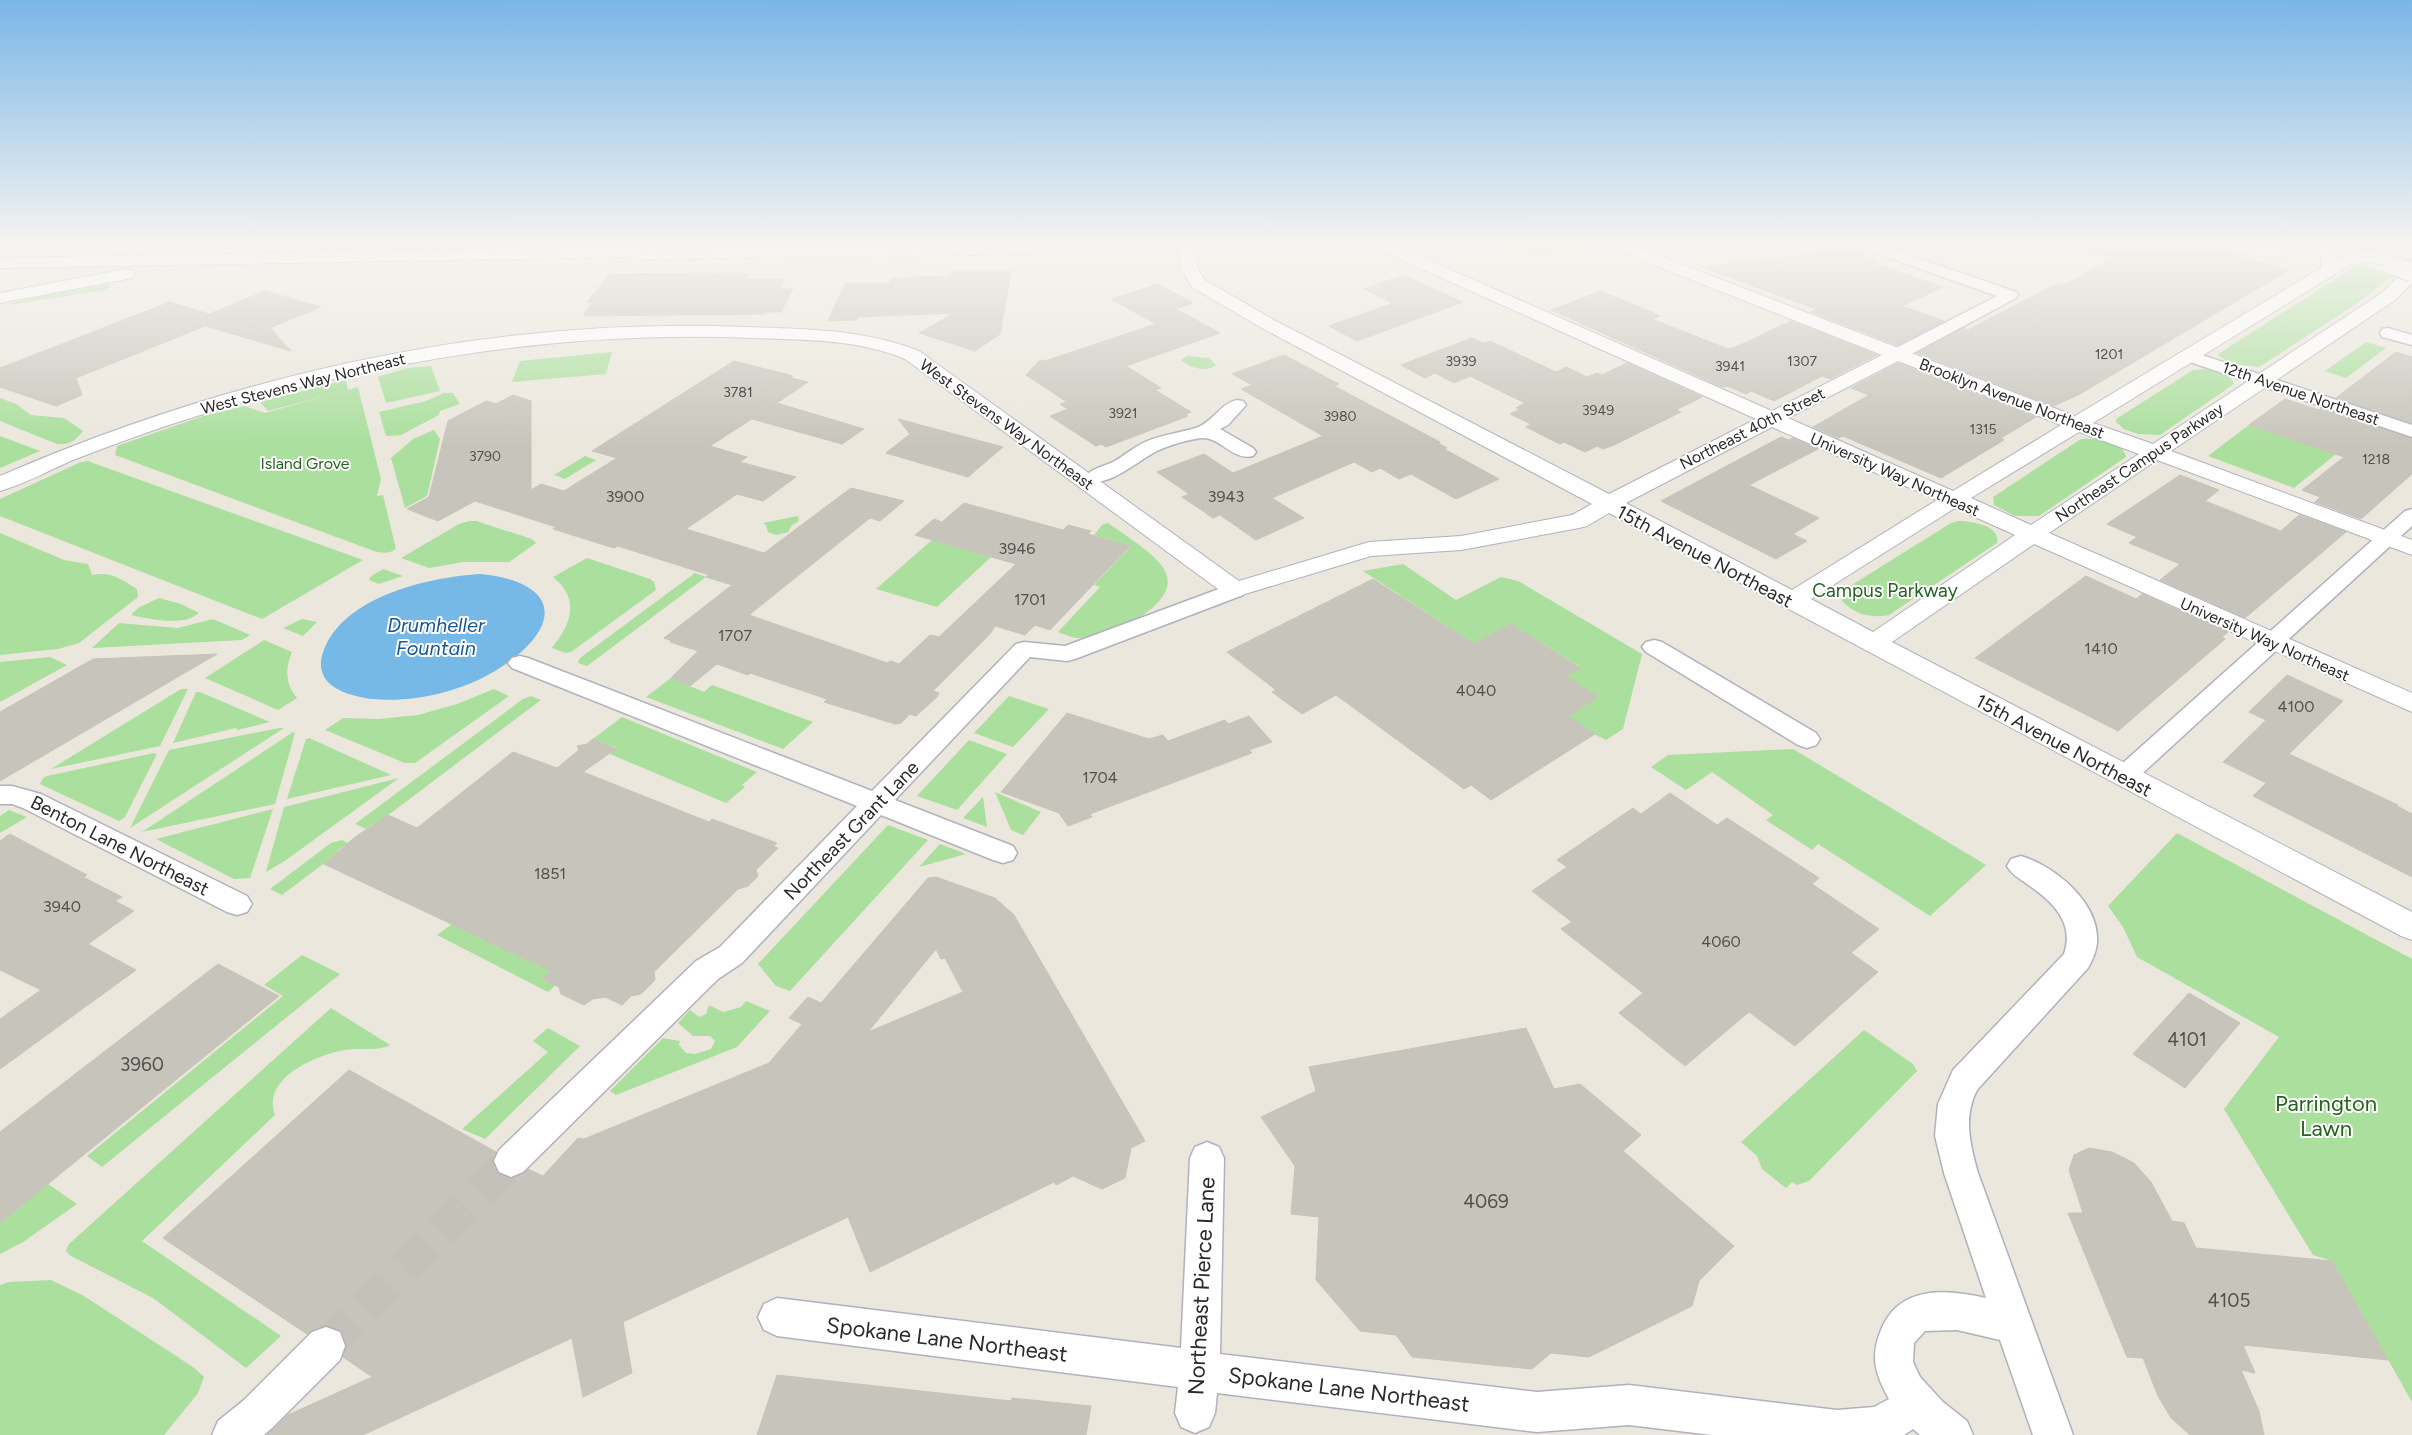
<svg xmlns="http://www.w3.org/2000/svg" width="2412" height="1435" font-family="Figtree,sans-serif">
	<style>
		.green { fill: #aadf9d }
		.water { fill: #76b9e7 }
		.building { fill: #c7c5bb; stroke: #c7c3b7; fill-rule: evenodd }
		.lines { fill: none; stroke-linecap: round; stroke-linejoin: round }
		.street-tunnel { stroke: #c4c1b9; stroke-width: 36; stroke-dasharray: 36 18; stroke-linecap: butt }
		.street-casing { stroke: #b0b1bd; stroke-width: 3 }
		.secondary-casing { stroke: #b0b1bd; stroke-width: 2 }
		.street { fill: #fff; fill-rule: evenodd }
		.secondary { fill: #fff; fill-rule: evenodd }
		.secondary-bridge-casing { stroke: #b0b1bd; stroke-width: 20; stroke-linecap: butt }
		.secondary-bridge { stroke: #fff; stroke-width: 18 }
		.labels { text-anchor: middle; stroke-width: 4; stroke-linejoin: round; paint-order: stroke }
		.far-number-label { font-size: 14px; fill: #51514e }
		.far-street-label { font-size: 16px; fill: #2a2a2a; stroke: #fff }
		.far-park-label { font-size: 16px; fill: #23631e; stroke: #fff }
		.number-label { font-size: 16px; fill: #51514e }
		.street-label { font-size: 19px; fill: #2a2a2a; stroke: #fff }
		.park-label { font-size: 19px; fill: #23631e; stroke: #fff }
		.near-number-label { font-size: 19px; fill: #51514e }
		.water-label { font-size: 20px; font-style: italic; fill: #155693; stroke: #fff }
		.near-park-label { font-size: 22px; fill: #23631e; stroke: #fff }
		.near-street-label { font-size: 22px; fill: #2a2a2a; stroke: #fff }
	</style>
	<rect width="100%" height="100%" fill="#ebe7dd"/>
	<!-- green -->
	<g class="green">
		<path d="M1489,244H1571L1586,250L1584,253L1533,254L1482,249Z"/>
		<path d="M2359,264L2392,276L2359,302L2259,367L2232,364L2219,356L2218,354Z"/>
		<path d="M110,284L107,290L0,306L63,291Z"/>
		<path d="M2366,342L2386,348L2346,378L2325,371Z"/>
		<path d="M612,352L606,374L512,382L520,361Z"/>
		<path d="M1187,356L1209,358L1216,365C1206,373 1189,368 1181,360Z"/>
		<path d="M431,366L440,391L386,403L378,377L407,368Z"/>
		<path d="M2205,369C2215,371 2231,373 2234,384L2160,435L2138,434L2124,429L2116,422V419L2193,370Z"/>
		<path d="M346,380L348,390L358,387L381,479L377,496L383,495L396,549C389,554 382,553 374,551L115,455L117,446L203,416L244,406L265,413L333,394L268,411L260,402Z"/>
		<path d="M444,393H453L460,404L440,411L439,415L401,435L386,436L379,412L426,401Z"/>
		<path d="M0,398L16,404L31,415L64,418L83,431C75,441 70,445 57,444L0,421Z"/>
		<path d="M2249,425L2295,441L2297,440L2336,454L2294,488L2208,456Z"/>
		<path d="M434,430L440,439L427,496L405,508L391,458L413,439Z"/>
		<path d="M0,436L40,451L0,468Z"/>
		<path d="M2081,439C2095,438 2122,440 2126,457L2039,516H2015L1994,505L1993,497Z"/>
		<path d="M585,456L596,460L565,479L554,475Z"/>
		<path d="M88,461L93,463L363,560L262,619L0,516V499L81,462Z"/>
		<path d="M798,516L799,521L792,525L788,532L776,535L768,532L766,525L763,523Z"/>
		<path d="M469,521H476L532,539L536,543L509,562H463L429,568L401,558L459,524Z"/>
		<path d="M1958,521C1970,521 2001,525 1997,543L1889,615C1872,619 1854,614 1842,601V591L1951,523Z"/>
		<path d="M1108,523C1123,534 1160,556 1166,573C1180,608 1103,639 1076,638C1071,637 1064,634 1058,632L1100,587L1094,585L1131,546L1094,535L1102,525Z"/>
		<path d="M0,533L64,560L88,564L92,575C111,571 121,579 137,589L138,597L79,643L58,649L0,655Z"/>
		<path d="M932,540L991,557L937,607L876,589Z"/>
		<path d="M587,558L650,579L654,582L656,590L571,652L566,653L552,648C572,623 580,599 553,577Z"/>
		<path d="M1403,564L1456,600L1501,577L1518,581L1642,654L1623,729L1606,740L1563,719L1598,697L1566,676L1580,667L1511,624L1474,644L1363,571Z"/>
		<path d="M383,569L403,576L379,584L369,580L371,576Z"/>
		<path d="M695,573L706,577L587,666L578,663L580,658Z"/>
		<path d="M159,598L181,604L199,613C184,627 150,619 131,615L138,608Z"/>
		<path d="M213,619L250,635L242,640L92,648L119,623L178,628Z"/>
		<path d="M302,619L317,622L303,636L283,628Z"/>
		<path d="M264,640L292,652C285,669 285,683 297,698L278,710L205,678Z"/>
		<path d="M50,657L67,665L0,702V662Z"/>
		<path d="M671,678L704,692L712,685L813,722L783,749L646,697Z"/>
		<path d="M181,689H188L160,746L51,769Z"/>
		<path d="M494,689L509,696L415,763H405L325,730L343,718L379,719L418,715L457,704Z"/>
		<path d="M196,692H200L270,722L237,730L236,728L173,743Z"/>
		<path d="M531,696L541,700L375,825L373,824L366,829L355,824L523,699Z"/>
		<path d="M1009,696L1049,709L1013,747L974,733Z"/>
		<path d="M622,717L757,772L742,785L745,787L726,803L610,754L616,748L593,739Z"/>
		<path d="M279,728H284L130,828L169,750Z"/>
		<path d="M293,732L295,733L275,804L142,832Z"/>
		<path d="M309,738L391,775L287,799L306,739Z"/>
		<path d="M969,740L1007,754L957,810L917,796Z"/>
		<path d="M1793,749L1986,865L1930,916L1818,844L1812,850L1766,820L1773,815L1712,772L1686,790L1651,767L1668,755Z"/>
		<path d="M154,753L157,754L125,817L119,821L40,784L43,778L47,776Z"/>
		<path d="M399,778L286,860L266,872L284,807Z"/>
		<path d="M995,792L1041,812L1023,835L1011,830Z"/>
		<path d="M983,797L987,827L963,818Z"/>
		<path d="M273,809L250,878L234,879L156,839Z"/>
		<path d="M9,810L27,817L0,833V816Z"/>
		<path d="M888,825L928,840L790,991L776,986L758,964Z"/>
		<path d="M2177,833L2412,959V1402L2332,1261L2313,1255L2224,1109L2279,1037L2137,957L2123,927L2108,906Z"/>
		<path d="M342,840L348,843L337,851L339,852L282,895L270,889L331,843Z"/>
		<path d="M940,844L966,854L919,867Z"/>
		<path d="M452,924L551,971L542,979L556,985L548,992L437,935Z"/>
		<path d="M302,955L340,974L102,1167L87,1156L283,996L264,985Z"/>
		<path d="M746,1001L770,1011L737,1047L616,1095L610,1091L663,1038L680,1041L679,1045L686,1053L695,1054L711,1049L715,1041L710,1036H693L678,1023L690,1010L699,1017L706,1014L709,1005L723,1012L741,1007Z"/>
		<path d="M331,1008L390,1045C378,1052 359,1047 345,1050C316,1055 261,1078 275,1115L142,1241L281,1336L246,1368L153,1298L71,1256L66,1251L69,1244L79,1235Z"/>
		<path d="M548,1028L580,1046L485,1139L462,1129L548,1052L533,1041Z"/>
		<path d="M1864,1030L1913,1064L1917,1071L1809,1181L1797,1185L1792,1182L1786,1188L1762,1169L1757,1156L1741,1142Z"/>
		<path d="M48,1184L77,1204L23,1242L0,1254V1223Z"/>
		<path d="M51,1280L84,1296L193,1367L204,1377L198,1393L164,1435H0V1285L9,1282Z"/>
	</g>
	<!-- water -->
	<path class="water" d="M481,574C567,583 560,632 495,671C460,692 413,703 372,699C357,697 338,693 327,681C318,670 320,657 326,645C350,595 430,577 481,574Z"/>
	<!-- building -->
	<g class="building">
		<path d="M2078,244H2199L2289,270L2080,394L2054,406L1917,353L1964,328L1968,330L2056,284L2061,286L2112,259L2077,249Z"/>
		<path d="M1845,249L1878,260L1873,263L1943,287L1902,306L1944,321L1897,345L1811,312L1816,309L1701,267Z"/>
		<path d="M952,271H1011L1000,334L975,351L919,333L955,313L858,317L856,320L828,321L845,283H890L891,278L951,276Z"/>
		<path d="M750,273L746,279H785L780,289H793L781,312H765L764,314L583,316L593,302H587L610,274Z"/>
		<path d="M1404,275L1463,302L1357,341L1329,326L1393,303L1364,289Z"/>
		<path d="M1158,284L1193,303L1176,309L1220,333L1126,366L1161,388L1155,390L1191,412L1185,414L1188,416L1106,447L1101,444L1096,446L1050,416L1068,409L1060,404L1067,402L1026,375L1039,361L1048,360L1156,324L1111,299Z"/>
		<path d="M265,291L321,307L270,328L291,351L205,326L76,378L82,395L56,406L0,387V368L170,302L209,314Z"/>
		<path d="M1601,291L1660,316L1652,319L1728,349L1736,347L1791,321L1877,355L1830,379L1822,376L1774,401L1751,391L1746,394L1728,386L1722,387L1551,310Z"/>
		<path d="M1472,338L1483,343L1490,341L1556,372L1566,367L1587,377L1597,373L1602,375L1627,363L1702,397L1676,410L1681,412L1614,445L1603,449L1597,446L1585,452L1564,442L1560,444L1526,427L1531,424L1510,414L1520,409L1516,408L1525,403L1470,376L1454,383L1435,373L1425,378L1401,365Z"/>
		<path d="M2396,352L2412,357V423L2336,398Z"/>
		<path d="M1284,355L1339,384L1334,386L1440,442L1438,443L1447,448L1444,449L1499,479L1456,499L1411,474L1399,479L1380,468L1372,472L1354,462L1272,498L1304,518L1256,540L1220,515L1213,518L1182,497L1189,494L1157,472L1204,454L1233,473L1323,436L1241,389L1252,385L1232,374Z"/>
		<path d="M734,361L793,376L791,378L808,382L777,403L864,429L842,444L752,419L710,446L747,457L740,462L796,477L763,501L737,494L686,529L764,553L851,488L904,501L880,521L870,518L749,615L887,663L891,661L899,664L930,635L939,637L1016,564L915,535L934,519L942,522L964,503L1063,530L1068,525L1091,531L1088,534L1130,546L1050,630L1035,625L1025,635L995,626L990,634L933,691L939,693L937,697L916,716L910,714L901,723L895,724L824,702L827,699L750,673L748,675L717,664L690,686L671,678L698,651L670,642L672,641L664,638L732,585L706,577L709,575L618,546L614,548L553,529L556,527L475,501L438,521L407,509L429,497L448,421L486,401L496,404L513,395L531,401V490L541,484L564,491L617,458L592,451Z"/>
		<path d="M1898,363L2036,417L2001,438L2004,440L1941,478L1843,436L1838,438L1813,427L1869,395L1851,388Z"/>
		<path d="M2285,399L2319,410L2321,408L2412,439V474L2361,519L2315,502L2320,497L2302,490L2344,457L2249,425Z"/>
		<path d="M898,419L1003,447L968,477L886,453L910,434Z"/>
		<path d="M1781,437L1789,440L1793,438L1818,449L1749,485L1819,518L1793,534L1807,541L1776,559L1661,501Z"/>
		<path d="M2180,475L2219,490L2205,501L2281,531L2299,515L2346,532L2245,618L2160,580L2180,564L2129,543L2137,537L2107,524Z"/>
		<path d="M2086,576L2136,599L2142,594L2228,632L2222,637L2225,639L2118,731L1975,658Z"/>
		<path d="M1373,579L1474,644L1511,624L1580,668L1566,676L1598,697L1568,716L1595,734L1491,800L1471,785L1464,789L1336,695L1302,714L1272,692L1276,690L1227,652Z"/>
		<path d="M217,654L0,781V712L93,659Z"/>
		<path d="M2287,675L2343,701L2289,754L2398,805L2397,806L2412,814V877L2253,796L2266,783L2223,762L2266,720L2249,712Z"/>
		<path d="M1067,713L1149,739L1163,735L1168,741L1225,720L1228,724L1249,716L1272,742L1249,750L1252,753L1090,814L1092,817L1068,826L1059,813L1001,792Z"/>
		<path d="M593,739L616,749L583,772L709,822L712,819L777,843L773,846L778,848L756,870L758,876L748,886L738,889L654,972L655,980L641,994L631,996L622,1005L605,997L593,999L584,1005L561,994L559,987L542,979L551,971L324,864L355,837L388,815L417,828L513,752L557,768L579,750L577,746L587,744Z"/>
		<path d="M1670,793L1717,825L1727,818L1819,878L1812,884L1879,929L1851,953L1878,972L1795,1046L1749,1012L1685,1066L1619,1013L1643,993L1561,929L1572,922L1532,891L1567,867L1557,860L1633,808L1641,814Z"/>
		<path d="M10,834L87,875L83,877L122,897L115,901L134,911L88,944L136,970L0,1069V1019L41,990L0,970V841Z"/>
		<path d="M936,877L995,898L1014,915L1145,1141L1131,1148L1125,1178L1102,1189L1073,1176L1056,1185L1054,1182L870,1272L848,1217L623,1322L632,1373L583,1397L572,1338L363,1435H267L288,1415L372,1377L343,1357L347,1345L341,1330L325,1325L307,1334L163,1238L349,1070L496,1152L492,1162L498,1174L512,1179L528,1169L543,1176L578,1138L584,1139L769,1063L802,1024L789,1018L798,1008L808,997L821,1003L928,878ZM936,949L941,959L945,958L963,992L868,1032Z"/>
		<path d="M218,964L279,996L0,1223V1132Z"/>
		<path d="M2189,993L2240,1023L2185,1088L2133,1054Z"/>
		<path d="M1526,1028L1554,1089L1580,1084L1641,1135L1623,1151L1734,1246L1699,1281L1692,1306L1589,1357L1551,1353L1532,1369L1412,1357L1396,1335L1360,1331L1316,1280L1319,1217L1291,1214L1295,1166L1261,1117L1316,1091L1309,1067Z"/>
		<path d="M2089,1148L2112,1152L2134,1163L2151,1182L2172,1221L2184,1223L2196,1248L2332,1261L2388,1360L2243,1345L2255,1373L2241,1370L2259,1411L2264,1435H2190L2171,1418L2158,1396L2143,1358L2127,1357L2068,1213H2083L2069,1170L2074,1155Z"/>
		<path d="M777,1375L1011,1401L1012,1398L1091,1406L1086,1435H757Z"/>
	</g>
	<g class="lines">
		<!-- street-tunnel -->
		<path class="street-tunnel" d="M326,1346L511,1161"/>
		<defs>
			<g id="street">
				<path d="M1857,244H1878L2016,292L2018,295L2016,298L1904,358H1892L1889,354L1892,350L1997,296L1859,247Z"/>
				<path d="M2388,328L2412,335V345L2382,337L2380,333L2382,329Z"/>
				<path d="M2190,351L2412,425V437L2184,360L2181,356L2184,352Z"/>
				<path d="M1237,400L1243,401L1246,405L1228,425L1220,429L1253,448L1256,452L1253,456C1232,461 1220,436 1201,438C1186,440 1170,445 1157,451C1137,461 1110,487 1088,481L1085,477C1091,468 1106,466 1115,461C1125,455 1134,447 1145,442C1161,435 1179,433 1196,428C1213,422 1221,403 1237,400Z"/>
				<path d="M2412,509V526L2133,782L2124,785L2115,782L2111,776L2115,770L2405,511Z"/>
				<path d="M1235,583L1243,585L1246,590L1243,595L1075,659L1067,661L1030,657L895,800L1013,846L1017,853L1013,860L1003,863L993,860L881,815L742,963L718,979L523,1172L511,1177L499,1172L494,1161L499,1150L696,961L720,947L857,806L512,668L508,663L512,658L520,656L528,658L872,791L1016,644L1024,642L1065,646Z"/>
				<path d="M1654,640L1662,642L1816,733L1820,739L1816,745L1807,748L1798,745L1646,652L1642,647L1646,642Z"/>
				<path d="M0,786H12L41,794L247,896L252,904L247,912L237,915L227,912L23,808L12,804H0Z"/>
				<path d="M2021,856C2055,866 2100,903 2097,943C2096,952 2092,961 2088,968L1977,1090C1963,1117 1970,1145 1978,1173L2073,1435H2033L2000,1340L1957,1330L1925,1331L1914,1343L1913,1362L1920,1377L1943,1402L1967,1421L1973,1435H1920L1913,1429L1904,1435H1712L1629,1425L1537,1432L1217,1393L1215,1413L1209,1427L1195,1433L1181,1427L1175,1413L1178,1387L777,1336L764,1330L758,1317L764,1304L777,1298L1181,1348L1190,1158L1195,1147L1207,1142L1219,1147L1224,1158L1220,1354L1537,1392L1629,1385L1837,1410L1874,1407L1889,1399C1875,1374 1870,1357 1881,1330C1899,1285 1946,1289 1986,1298L1944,1173L1935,1136L1938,1104L1953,1070L2064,954C2075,922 2052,901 2027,884C2019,878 2012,875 2007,866L2011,859Z"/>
				<path d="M326,1327L340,1332L345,1346L340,1360L272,1428L264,1435H212L218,1421L244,1400L312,1332Z"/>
			</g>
			<g id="secondary">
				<path d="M1029,244H1208L1206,247L1196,249L1197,268L1205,280L1272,319L1609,494L1756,419L1373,247L1371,244H1392L1772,411L1882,355L1608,247L1606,244H1629L2075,416L2321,268V258L2310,244H2326L2337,258L2368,251L2412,261V271L2368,261L2348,266L2093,423L2153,444L2383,292L2400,275H2412V283L2395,300L2171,451L2412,540V555L2157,460L2049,533L2412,693V712L2034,544L1892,642L2412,912V940L2401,936L1609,513L1587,526L1579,528L1461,550L1371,556L1235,597L1226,595L905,359C857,339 805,340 754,338C564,330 377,360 197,416C155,429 114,444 73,460C50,470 25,484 0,491V476C232,375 493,316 746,327C805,329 863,329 919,351L1239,581L1369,542L1461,536L1572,515L1592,504L1260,327L1192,287L1181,268L1179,249L1044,250L1029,254L644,259L629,257L0,268V258L629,247L644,249ZM1898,361L2061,425L1953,491L1788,418ZM1772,427L1937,500L1792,590L1626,503ZM2079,432L2139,454L2031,525L1971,498ZM1955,508L2015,535L1873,632L1811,599Z"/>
				<path d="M2209,244H2237L2265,248L2287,247L2289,244H2306L2299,253C2268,261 2241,255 2211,247Z"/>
				<path d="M126,269L132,270L134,274L132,278L0,303V293Z"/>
			</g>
		</defs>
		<!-- street casing -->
		<use href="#street" class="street-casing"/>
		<!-- secondary casing -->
		<use href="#secondary" class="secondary-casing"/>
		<!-- street -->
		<use href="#street" class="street"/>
		<!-- secondary -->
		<use href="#secondary" class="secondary"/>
		<defs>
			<path id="secondary-bridge" d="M2392,265L2412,273"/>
		</defs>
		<!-- secondary-bridge casing -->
		<use href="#secondary-bridge" class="secondary-bridge-casing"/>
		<!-- secondary-bridge -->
		<use href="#secondary-bridge" class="secondary-bridge"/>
	</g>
	<!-- sky -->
	<linearGradient id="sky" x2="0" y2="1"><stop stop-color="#7ab6e8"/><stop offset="0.55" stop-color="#f6f4f0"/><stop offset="1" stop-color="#f6f4f0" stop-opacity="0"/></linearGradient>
	<rect width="2412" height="445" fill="url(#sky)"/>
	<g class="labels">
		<!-- far-number labels -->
		<g class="far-number-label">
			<text x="2109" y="359">1201</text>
			<text x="1461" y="366">3939</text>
			<text x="1802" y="366">1307</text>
			<text x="1730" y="371">3941</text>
			<text x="738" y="397">3781</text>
			<text x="1598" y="415">3949</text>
			<text x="1123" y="418">3921</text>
			<text x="1340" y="421">3980</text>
			<text x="1983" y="434">1315</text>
			<text x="485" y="461">3790</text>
			<text x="2376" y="464">1218</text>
		</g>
		<!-- far-street labels -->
		<g class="far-street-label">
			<text transform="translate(303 383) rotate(-14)" y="6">West Stevens Way Northeast</text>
			<text transform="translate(2301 393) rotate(19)" y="6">12th Avenue Northeast</text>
			<text transform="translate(2012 398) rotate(21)" y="6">Brooklyn Avenue Northeast</text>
			<text transform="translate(1007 424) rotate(36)" y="6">West Stevens Way Northeast</text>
			<text transform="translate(1752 428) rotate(-27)" y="6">Northeast 40th Street</text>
			<text transform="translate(2139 462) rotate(-34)" y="6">Northeast Campus Parkway</text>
			<text transform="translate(1895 474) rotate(24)" y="6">University Way Northeast</text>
			<text transform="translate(2265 639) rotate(24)" y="6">University Way Northeast</text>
		</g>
		<!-- far-park labels -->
		<g class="far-park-label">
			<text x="305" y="469">Island Grove</text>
		</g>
		<!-- number labels -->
		<g class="number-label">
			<text x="625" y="502">3900</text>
			<text x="1226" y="502">3943</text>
			<text x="1017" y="554">3946</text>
			<text x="1030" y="605">1701</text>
			<text x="735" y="641">1707</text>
			<text x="2101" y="654">1410</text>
			<text x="1476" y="696">4040</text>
			<text x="2296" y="712">4100</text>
			<text x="1100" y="783">1704</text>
			<text x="550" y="879">1851</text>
			<text x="62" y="912">3940</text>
			<text x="1721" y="947">4060</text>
		</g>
		<!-- street labels -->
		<g class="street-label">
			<text transform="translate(1705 556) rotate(28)" y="7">15th Avenue Northeast</text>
			<text transform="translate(2064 745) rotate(28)" y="7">15th Avenue Northeast</text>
			<text transform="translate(851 830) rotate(-46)" y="7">Northeast Grant Lane</text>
			<text transform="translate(120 845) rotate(27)" y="7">Benton Lane Northeast</text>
		</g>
		<!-- park labels -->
		<g class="park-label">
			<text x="1885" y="597">Campus Parkway</text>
		</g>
		<!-- near-number labels -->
		<g class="near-number-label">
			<text x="2187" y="1046">4101</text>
			<text x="142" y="1071">3960</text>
			<text x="1486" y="1208">4069</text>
			<text x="2229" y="1307">4105</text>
		</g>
		<!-- water labels -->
		<g class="water-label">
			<text x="436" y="632">Drumheller<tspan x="436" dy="23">Fountain</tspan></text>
		</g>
		<!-- near-park labels -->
		<g class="near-park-label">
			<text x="2326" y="1111">Parrington<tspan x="2326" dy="25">Lawn</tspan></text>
		</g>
		<!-- near-street labels -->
		<g class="near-street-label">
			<text transform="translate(1201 1286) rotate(-87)" y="8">Northeast Pierce Lane</text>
			<text transform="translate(947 1339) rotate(7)" y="8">Spokane Lane Northeast</text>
			<text transform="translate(1349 1389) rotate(7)" y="8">Spokane Lane Northeast</text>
		</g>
	</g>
</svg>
